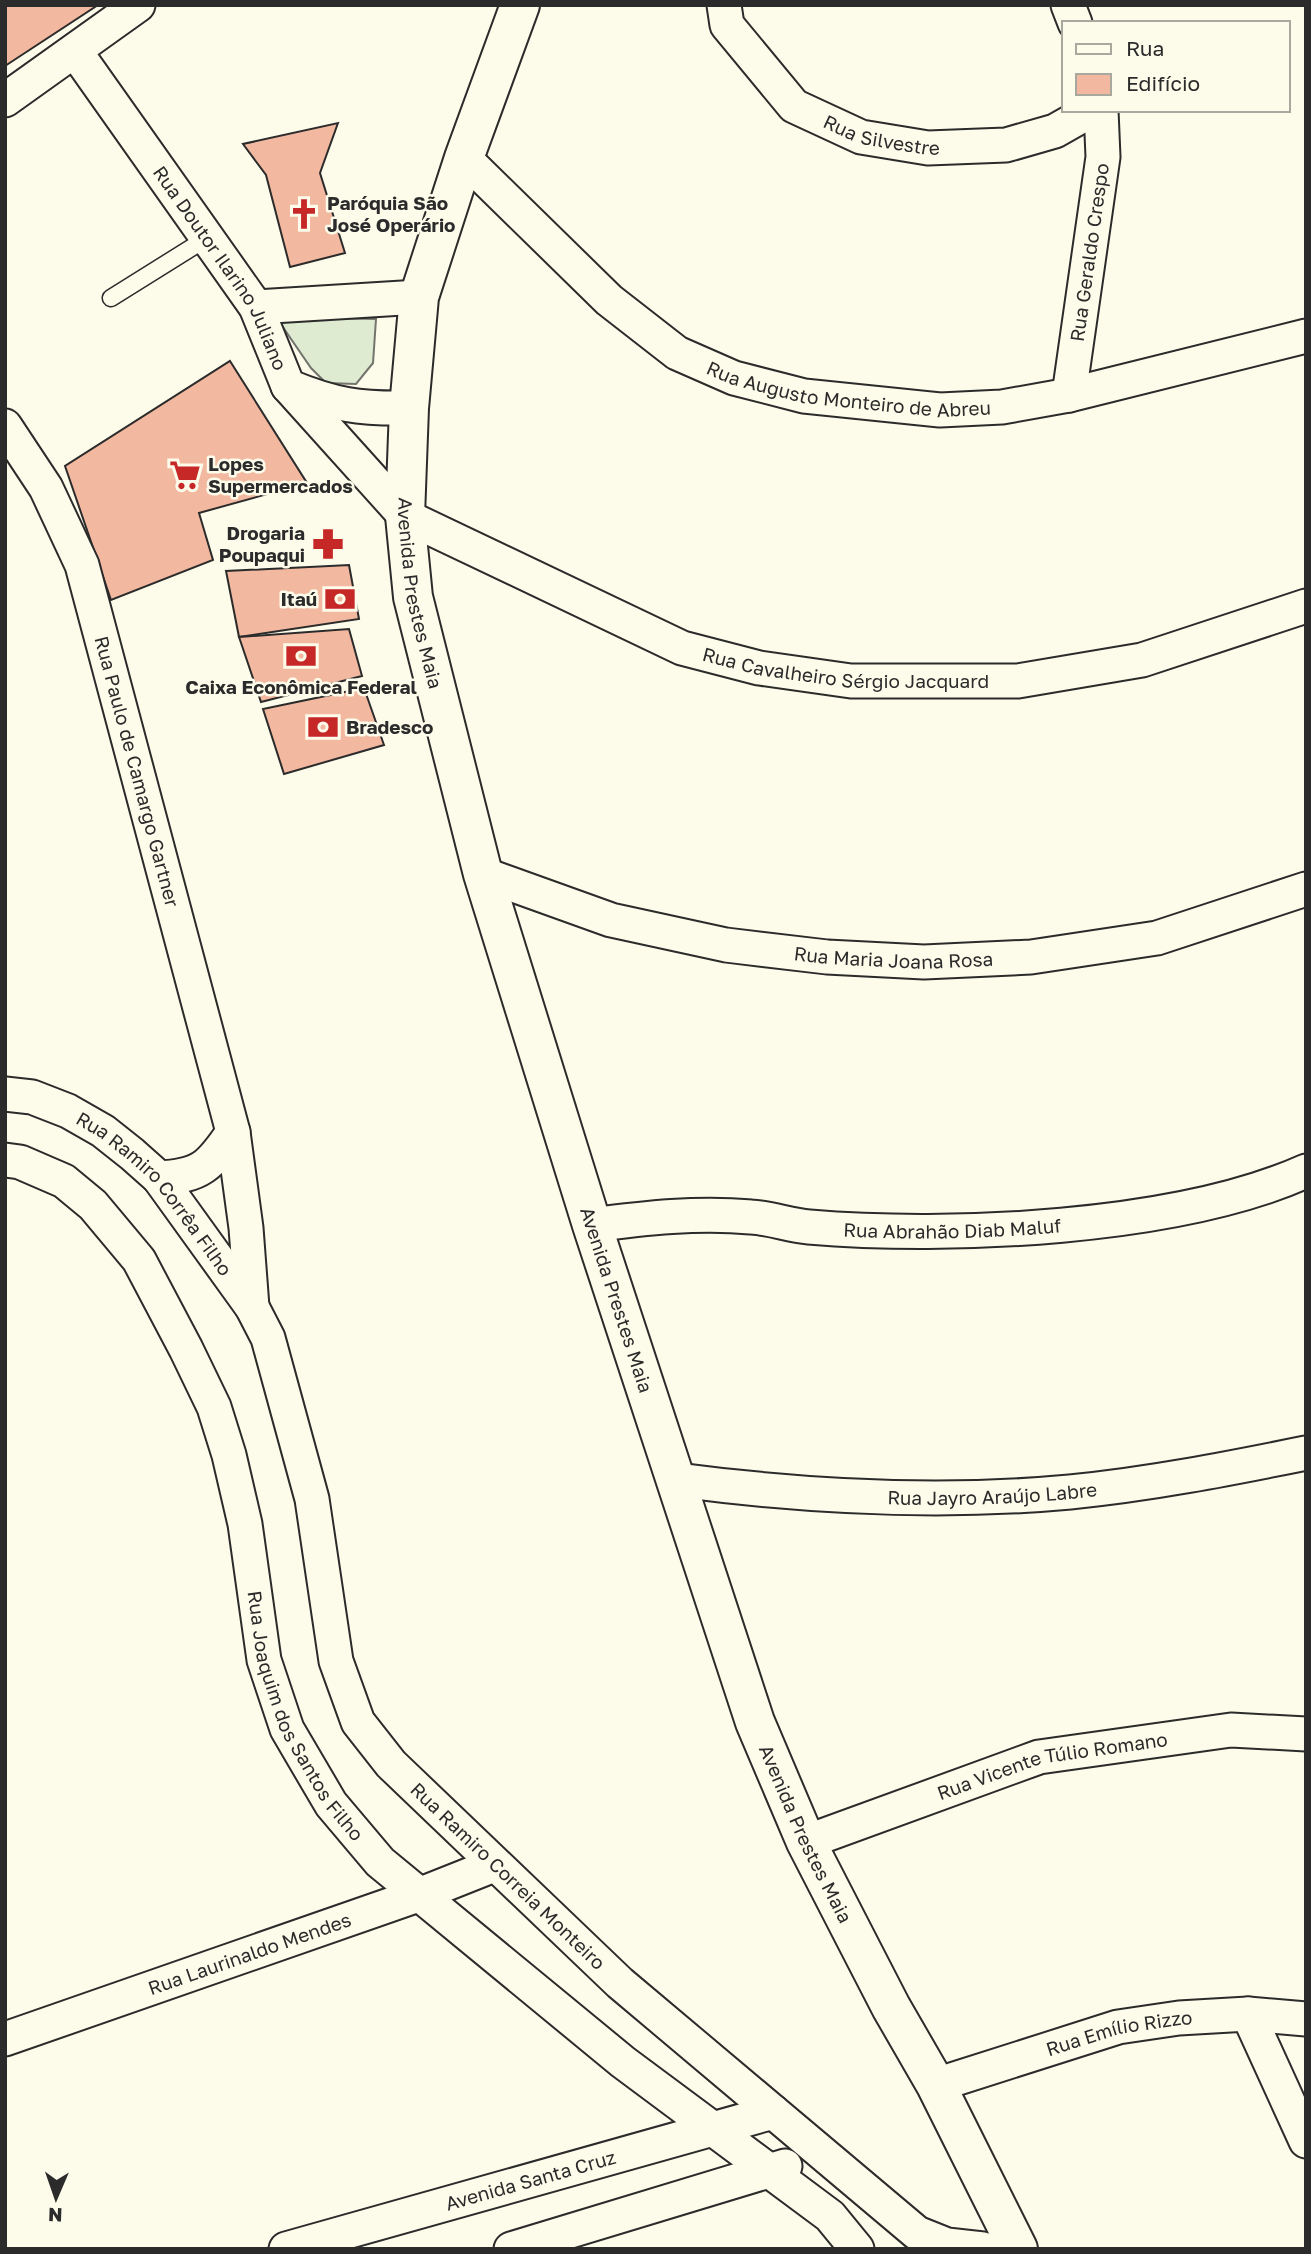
<svg xmlns="http://www.w3.org/2000/svg" width="1311" height="2254" font-family="'Golos Text',sans-serif">
	<style>
		.green { fill: #deebd1; stroke: #74746e; stroke-width: 2 }
		.building { fill: #f2b8a0; stroke: #2b2b2b; stroke-width: 2 }
		.lines { fill: none; stroke-linecap: round; stroke-linejoin: round }
		.lane-casing { stroke: #2b2b2b; stroke-width: 19 }
		.street-casing { stroke: #2b2b2b; stroke-width: 37 }
		.secondary-casing { stroke: #2b2b2b; stroke-width: 42 }
		.lane { stroke: #fdfbea; stroke-width: 16 }
		.street { stroke: #fdfbea; stroke-width: 33 }
		.secondary { stroke: #fdfbea; stroke-width: 38 }
		.labels { text-anchor: middle; stroke-width: 5; stroke-linejoin: round; paint-order: stroke }
		.street-label { font-size: 19px; fill: #2b2b2b; stroke: #fdfbea }
		.poi-label { font-size: 19px; font-weight: bold; fill: #2b2b2b; stroke: #fdfbea; text-anchor: start }
	</style>
	<rect width="100%" height="100%" fill="#fdfbea"/>
	<!-- green -->
	<path class="green" d="M276,317L376,319L373,363L356,384L326,383L311,368Z"/>
	<!-- building -->
	<g class="building">
		<path d="M5,5H98L5,66Z"/>
		<path d="M338,123L320,173L345,253L290,267L266,175L243,144Z"/>
		<path d="M230,361L307,483L199,513L213,560L111,600L65,466Z"/>
		<path d="M349,565L359,619L239,637L226,571Z"/>
		<path d="M349,629L362,676L261,702L239,637Z"/>
		<path d="M364,688L384,745L284,774L263,709Z"/>
	</g>
	<g class="lines">
		<defs>
			<path id="lane" d="M111,298L207,238"/>
			<g id="street">
				<path id="s1" d="M724,5L727,25L794,106L861,137L928,148L1006,145L1055,131L1092,110"/>
				<path d="M1068,5L1075,23"/>
				<path id="s2" d="M75,51L256,307L288,386C334,405 359,409 409,408"/>
				<path d="M5,100L138,5"/>
				<path id="s3" d="M464,158L609,300L677,353L734,378L804,396L940,410L1002,407L1069,395L1306,336"/>
				<path d="M256,307L419,297"/>
				<path id="s4" d="M288,386L405,516L682,648L759,668L851,681H1018L1142,660L1306,606"/>
				<path id="s5" d="M1069,395L1103,157L1101,110"/>
				<path id="s6" d="M5,426L46,488L82,565L233,1132L246,1228L252,1307"/>
				<path id="s7" d="M483,874L611,920L726,945L827,957L924,962L1031,957L1157,938L1306,889"/>
				<path id="s8" d="M5,1094L32,1097L68,1111L103,1131L132,1154L159,1178L252,1307L268,1338L312,1499L336,1661L358,1722L391,1764L620,1983L917,2233L947,2245L983,2249"/>
				<path id="s9" d="M5,1160L20,1162L64,1181L93,1205L139,1260L186,1349L214,1407L229,1455L245,1524L264,1660L287,1729L331,1804L380,1862L623,2062L830,2216L857,2249"/>
				<path d="M159,1178C201,1176 210,1166 233,1132"/>
				<path id="s10" d="M592,1225C645,1218 698,1212 751,1217C770,1218 789,1225 809,1227C949,1239 1177,1229 1306,1171"/>
				<path id="s11" d="M678,1480C807,1497 940,1504 1070,1492C1150,1484 1227,1469 1306,1453"/>
				<path id="s12" d="M806,1842L1039,1757L1231,1730L1306,1734"/>
				<path d="M1248,2014L1306,2141"/>
				<path id="s13" d="M5,2039L421,1894L494,1865"/>
				<path id="s14" d="M936,2085L1118,2027L1179,2018L1248,2014L1306,2019"/>
				<path id="s15" d="M286,2249L773,2112"/>
				<path d="M511,2249L785,2166"/>
			</g>
			<g id="secondary">
				<path id="s16" d="M520,5L464,158L419,297L409,408L405,516L413,597L483,874L592,1225L755,1722L806,1842L891,2007L936,2085L1018,2249"/>
			</g>
		</defs>
		<!-- lane casing -->
		<use href="#lane" class="lane-casing"/>
		<!-- street casing -->
		<use href="#street" class="street-casing"/>
		<!-- secondary casing -->
		<use href="#secondary" class="secondary-casing"/>
		<!-- lane -->
		<use href="#lane" class="lane"/>
		<!-- street -->
		<use href="#street" class="street"/>
		<!-- secondary -->
		<use href="#secondary" class="secondary"/>
	</g>
	<!-- icons -->
	<defs>
		<symbol id="church-bare" viewBox="-9 -9 18 18"><path d="M-1.2-6h2.4v3.5h3.3v2.4h-3.3V6h-2.4V-.1h-3.3v-2.4h3.3Z" fill="#c62828" stroke="#fdfbea" stroke-width="2.5" paint-order="stroke"/></symbol>
		<symbol id="supermarket-bare" viewBox="-9 -9 18 18"><path d="M-6-5.5h2.5l.6 2H6L4.5 2H-2.5L-4.4-4H-6ZM-1.5 3.2a1.3 1.3 0 1 0 .1 0ZM3 3.2a1.3 1.3 0 1 0 .1 0Z" fill="#c62828" stroke="#fdfbea" stroke-width="2.5" paint-order="stroke"/></symbol>
		<symbol id="pharmacy-bare" viewBox="-9 -9 18 18"><path d="M-2-6h4v4h4v4h-4v4h-4v-4h-4v-4h4Z" fill="#c62828" stroke="#fdfbea" stroke-width="2.5" paint-order="stroke"/></symbol>
		<symbol id="bank-bare" viewBox="-9 -9 18 18"><path d="M-6-4H6V4H-6ZM0-2.3a2.3 2.3 0 1 0 0 4.6a2.3 2.3 0 1 0 0-4.6Z" fill="#c62828" stroke="#fdfbea" stroke-width="2.5" paint-order="stroke"/></symbol>
	</defs>
	<g fill-rule="evenodd">
		<use href="#church-bare" x="282" y="192" width="44" height="44"/>
		<use href="#supermarket-bare" x="163" y="453" width="44" height="44"/>
		<use href="#pharmacy-bare" x="306" y="522" width="44" height="44"/>
		<use href="#bank-bare" x="318" y="577" width="44" height="44"/>
		<use href="#bank-bare" x="279" y="634" width="44" height="44"/>
		<use href="#bank-bare" x="301" y="705" width="44" height="44"/>
	</g>
	<g class="labels">
		<!-- street labels -->
		<g class="street-label">
			<text dy="7" stroke="none"><textPath href="#s1" startOffset="219">Rua Silvestre</textPath></text>
			<text dy="7" stroke="none"><textPath href="#s5" startOffset="144">Rua Geraldo Crespo</textPath></text>
			<text dy="7" stroke="none"><textPath href="#s2" startOffset="262">Rua Doutor Ilarino Juliano</textPath></text>
			<text dy="7" stroke="none"><textPath href="#s3" startOffset="467">Rua Augusto Monteiro de Abreu</textPath></text>
			<text dy="7" stroke="none"><textPath href="#s16" startOffset="607">Avenida Prestes Maia</textPath></text>
			<text dy="7" stroke="none"><textPath href="#s4" startOffset="648">Rua Cavalheiro Sérgio Jacquard</textPath></text>
			<text dy="7" stroke="none"><textPath href="#s6" startOffset="373">Rua Paulo de Camargo Gartner</textPath></text>
			<text dy="7" stroke="none"><textPath href="#s7" startOffset="422">Rua Maria Joana Rosa</textPath></text>
			<text dy="7" stroke="none"><textPath href="#s8" startOffset="187">Rua Ramiro Corrêa Filho</textPath></text>
			<text dy="7" stroke="none"><textPath href="#s10" startOffset="362">Rua Abrahão Diab Maluf</textPath></text>
			<text dy="7" stroke="none"><textPath href="#s16" startOffset="1342">Avenida Prestes Maia</textPath></text>
			<text dy="7" stroke="none"><textPath href="#s11" startOffset="315">Rua Jayro Araújo Labre</textPath></text>
			<text dy="7" stroke="none"><textPath href="#s9" startOffset="663">Rua Joaquim dos Santos Filho</textPath></text>
			<text dy="7" stroke="none"><textPath href="#s12" startOffset="259">Rua Vicente Túlio Romano</textPath></text>
			<text dy="7" stroke="none"><textPath href="#s16" startOffset="1909">Avenida Prestes Maia</textPath></text>
			<text dy="7" stroke="none"><textPath href="#s8" startOffset="984">Rua Ramiro Correia Monteiro</textPath></text>
			<text dy="7" stroke="none"><textPath href="#s13" startOffset="259">Rua Laurinaldo Mendes</textPath></text>
			<text dy="7" stroke="none"><textPath href="#s14" startOffset="191">Rua Emílio Rizzo</textPath></text>
			<text dy="7" stroke="none"><textPath href="#s15" startOffset="254">Avenida Santa Cruz</textPath></text>
		</g>
		<!-- poi labels -->
		<g class="poi-label">
			<text x="327" y="210">Paróquia São<tspan x="327" dy="22">José Operário</tspan></text>
			<text x="208" y="471">Lopes<tspan x="208" dy="22">Supermercados</tspan></text>
			<text x="305" y="540" text-anchor="end">Drogaria<tspan x="305" dy="22">Poupaqui</tspan></text>
			<text x="317" y="606" text-anchor="end">Itaú</text>
			<text x="301" y="694" text-anchor="middle">Caixa Econômica Federal</text>
			<text x="346" y="734">Bradesco</text>
		</g>
	</g>
	<!-- border -->
	<rect width="1311" height="2254" fill="none" stroke="#2b2b2b" stroke-width="14"/>
	<!-- legend -->
	<rect x="1062" y="21" width="228" height="91" fill="#fdfbea" stroke="#a9a89e" stroke-width="2"/>
	<rect x="1076" y="44" width="35" height="10" fill="#fdfbea" stroke="#a9a89e" stroke-width="2"/>
	<text x="1126" y="56" font-size="21" fill="#2b2b2b">Rua</text>
	<rect x="1076" y="74" width="35" height="21" fill="#f2b8a0" stroke="#a9a89e" stroke-width="2"/>
	<text x="1126" y="91" font-size="21" fill="#2b2b2b">Edifício</text>
	<!-- north arrow -->
	<g transform="translate(56 2198) rotate(182)" stroke="#fdfbea" stroke-width="5" paint-order="stroke">
	<path d="M0-5L12 26L0 18L-12 26Z" fill="#2b2b2b"/>
	<text y="-10" font-size="19" font-weight="bold" text-anchor="middle" fill="#2b2b2b">N</text>
	</g>
</svg>
